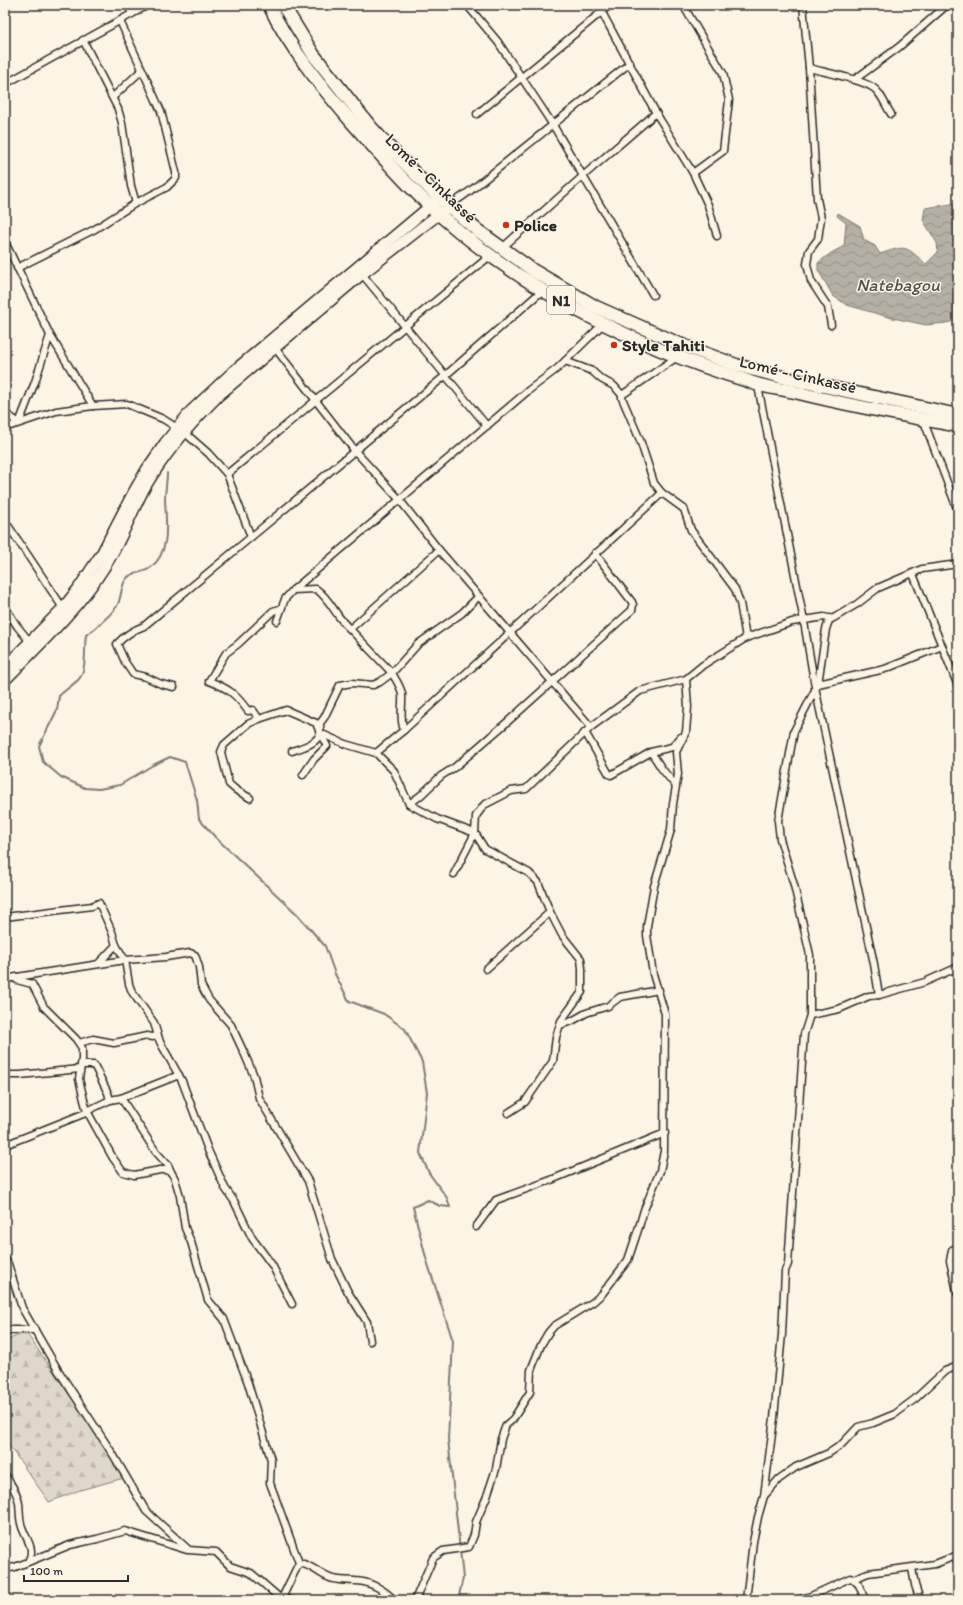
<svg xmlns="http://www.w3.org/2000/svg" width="963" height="1605" font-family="Itim,sans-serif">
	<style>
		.forest { fill: url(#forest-firs); stroke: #84827a }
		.water { fill: url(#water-waves); stroke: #7d7b74 }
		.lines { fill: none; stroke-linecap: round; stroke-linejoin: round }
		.stream { stroke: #7d7b74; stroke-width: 2 }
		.street-casing { stroke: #2b2b2b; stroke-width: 9 }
		.primary-casing { stroke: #2b2b2b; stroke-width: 13 }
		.highway-casing { stroke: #2b2b2b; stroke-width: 15 }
		.street { stroke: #fcf5e5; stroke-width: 6 }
		.primary { stroke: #fcf5e5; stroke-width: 10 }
		.highway { stroke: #fcf5e5; stroke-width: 12 }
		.poi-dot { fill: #c8321e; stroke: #fcf5e5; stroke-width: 1.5 }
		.labels { text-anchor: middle; stroke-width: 3; stroke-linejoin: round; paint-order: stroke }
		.shield { fill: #fcf5e5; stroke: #6a6863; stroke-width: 1 }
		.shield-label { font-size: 16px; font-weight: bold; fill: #2b2b2b }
		.street-label { font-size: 17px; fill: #2b2b2b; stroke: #fcf5e5 }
		.poi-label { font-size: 17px; font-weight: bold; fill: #2b2b2b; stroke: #fcf5e5; text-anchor: start }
		.water-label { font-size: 18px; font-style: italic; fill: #545350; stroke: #fcf5e5 }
	</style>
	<defs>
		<pattern id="forest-firs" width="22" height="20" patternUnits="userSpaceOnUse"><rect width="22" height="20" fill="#ded8ca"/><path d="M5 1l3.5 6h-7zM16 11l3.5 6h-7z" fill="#bfbaae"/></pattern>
		<pattern id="water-waves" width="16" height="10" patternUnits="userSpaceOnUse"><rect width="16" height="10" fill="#b4b0a5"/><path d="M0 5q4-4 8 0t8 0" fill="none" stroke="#938f87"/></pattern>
	</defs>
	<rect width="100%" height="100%" fill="#fcf5e5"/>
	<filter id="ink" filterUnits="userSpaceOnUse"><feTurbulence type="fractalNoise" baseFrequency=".025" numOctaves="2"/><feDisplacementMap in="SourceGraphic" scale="8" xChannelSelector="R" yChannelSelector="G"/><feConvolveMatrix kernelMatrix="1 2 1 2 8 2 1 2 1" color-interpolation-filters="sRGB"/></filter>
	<g filter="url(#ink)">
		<!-- forest -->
		<path class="forest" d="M21,1333L27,1334L99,1437L124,1478L80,1490L49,1502L5,1440V1342Z"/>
		<!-- water -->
		<path class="water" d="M958,203V320L946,323L926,325L888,317L847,305L833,296L818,270V263L831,253L844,246L846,223L837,216L838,213L860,226L864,240L875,246L880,254C907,245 904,245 926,264L938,252L937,243L923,220L925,208Z"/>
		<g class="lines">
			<!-- stream -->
			<path class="stream" d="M167,473C167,482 165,491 165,500C166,522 171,553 150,568C144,573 133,572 128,577C120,584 122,598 117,606C109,618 97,626 86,635C84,647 87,670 79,679C73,685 65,690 59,696L57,710L39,746L43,762L61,777L85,788L99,789L120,785L153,765L170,757L185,762L197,800L199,819L216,838L297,914L325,946L335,974L349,1001L384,1014L405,1029L422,1062L427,1093L420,1153L429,1173L447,1198L450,1207L440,1206L428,1200L413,1207L426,1258L453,1341L448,1439L463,1578L458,1600"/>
			<defs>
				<g id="street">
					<path d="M128,5L132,14"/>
					<path d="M467,5L498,42L553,125L653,295"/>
					<path d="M598,5L656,113L693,173L708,205L717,236"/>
					<path d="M683,5L723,73L729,100L723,151L693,173"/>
					<path d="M803,5L809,68L817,199L821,218L818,239L809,251L807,264L811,281L828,307L831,325"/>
					<path d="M83,40L118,109L122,123L131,186L136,203"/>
					<path d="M809,68C823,72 867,80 876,90C882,96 886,106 891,114"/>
					<path d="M854,80L899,47L947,5"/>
					<path d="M5,84L148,5"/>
					<path d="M113,97L142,70"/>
					<path d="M477,114L610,5"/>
					<path d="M449,206L470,191L630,63"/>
					<path d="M5,242L50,335L93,406L127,404L163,419L184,432L208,453L227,474L251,537"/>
					<path d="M502,248L583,176L656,113"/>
					<path d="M17,268L95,229L136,203L167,187L176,178V172L161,111L120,21"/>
					<path d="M362,274L487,426"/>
					<path d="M275,348L355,451L399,499L439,550L591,727"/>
					<path d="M565,361L592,371L601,379L614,386L622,395"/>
					<path d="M758,386L803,616L815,687L874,964L879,995"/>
					<path d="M5,413L19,423"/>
					<path d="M923,419L958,511"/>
					<path d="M17,424L56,411L93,406"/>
					<path d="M5,428L19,423L35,382L50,335"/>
					<path d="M227,474L491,255"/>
					<path d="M5,521L63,608"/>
					<path d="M913,574L958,686"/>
					<path d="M293,590L316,589C331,599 336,618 350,629"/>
					<path d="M5,607L17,626L30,642"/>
					<path d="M277,621L285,599L293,590L529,390L558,368L604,323"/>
					<path d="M746,638L792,622L824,617L832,619L857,604L878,588L922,569L958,564"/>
					<path d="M818,684L885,669L942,646"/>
					<path d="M174,687L161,684L146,677L133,674L125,662L117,644C125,635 133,630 144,626L446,375L543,290"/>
					<path d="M259,719L253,710L248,711C236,694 228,688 209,681L226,653L238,644L273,611L280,609"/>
					<path d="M404,730L662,493"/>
					<path d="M585,732L609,774L611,775L651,752L672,747L681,737"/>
					<path d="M292,751C303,747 317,744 320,733"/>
					<path d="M651,752L662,769L675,785"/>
					<path d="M376,753L404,730C399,718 403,707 402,694C401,687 396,680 392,673L350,629L439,550"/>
					<path d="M303,775L314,759L327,746L320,733V723L324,718L340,685L352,683L373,685L380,682L392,673L418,644L462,613L479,596"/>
					<path d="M250,798L236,790L229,784L221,752L224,745L248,724L259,719L286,710L316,723L320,733L345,744L376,753L394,771L409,804L437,819L475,833L485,849L529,873L538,882L550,912L562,935L581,959L582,969V992L561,1021L556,1037L553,1061L525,1102L508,1113"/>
					<path d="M409,804L420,796L441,776L455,767L505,724L632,610L633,605L632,602L595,553"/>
					<path d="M454,874L475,833L476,816L484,805L511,791L526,789L591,727L640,691L686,679"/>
					<path d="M5,917L92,906L99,903L112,932L116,945L125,960L129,984L132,992L154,1023L160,1042L182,1081L208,1150L225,1188L234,1201L252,1238L272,1265L292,1304"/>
					<path d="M98,964L116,945"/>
					<path d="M486,969L550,912"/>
					<path d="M17,977L125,960L166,957L190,953L195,955L199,967L201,985L209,1000L231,1025L245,1055L254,1076L259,1098L308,1181L332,1259L348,1292L367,1322L370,1341"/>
					<path d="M5,979L17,977V980L32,984L44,1007L76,1039L82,1048V1059L79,1079L84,1100L87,1111L113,1158L123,1172L134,1175L160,1170H166L171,1172L175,1179L180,1196L185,1228L191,1242L208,1300L224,1319L248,1383L271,1460L270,1483L299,1563L281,1600"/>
					<path d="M810,1015L839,1009L869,996L879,995L925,982L958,967"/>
					<path d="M560,1025L572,1021L586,1013L608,1006L620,997L659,990"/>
					<path d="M79,1043L93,1039L114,1043L147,1036L152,1037L158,1036"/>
					<path d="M81,1065H94L108,1093L110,1100"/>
					<path d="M5,1075H20L80,1069"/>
					<path d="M121,1098L156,1152L168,1165L171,1172"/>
					<path d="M87,1111L110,1100L121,1098L179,1075"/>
					<path d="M5,1145L88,1112"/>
					<path d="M476,1227L496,1200L551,1180L665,1133"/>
					<path d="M958,1247L952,1250L950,1261L958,1295"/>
					<path d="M5,1259L8,1264L22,1308L58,1370L114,1456L146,1511L189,1550L216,1552L230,1566L251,1573L281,1599L291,1600"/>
					<path d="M5,1329L10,1330L5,1332"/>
					<path d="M10,1330H35"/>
					<path d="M5,1475C10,1483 18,1493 19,1503C20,1511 19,1519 22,1527C26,1539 36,1549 28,1562L15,1567L5,1569"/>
					<path d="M764,1496L779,1479L796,1467L829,1453L841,1445L858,1427L873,1423L895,1414L915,1399L945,1371L958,1366"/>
					<path d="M28,1562L70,1545L97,1539L125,1531L187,1550"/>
					<path d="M299,1563C313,1565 318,1574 330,1578C338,1581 346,1580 355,1581C369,1581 385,1590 394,1600"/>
					<path d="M912,1568L915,1585L920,1600"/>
					<path d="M853,1579L859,1585L865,1600"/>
					<path d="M415,1600L433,1558L443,1551L469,1547L474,1535L476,1522L487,1496L496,1469L501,1439L506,1425L513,1419L530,1392L531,1370L541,1345L548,1333L554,1326L593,1302L602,1294L628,1260L639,1227L644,1210L660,1171L664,1151L665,1014L653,974L647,935V926L654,886L671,830L673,804L678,774L676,752L686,732L688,707L686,679L703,665L746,638L740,603L735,589L691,530L684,509L662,493L654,483L640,440L622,398V395L677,357"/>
					<path d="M746,1600L753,1542L758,1517L764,1496L774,1418L782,1334L785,1271L788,1264L804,1034L810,1015V955L794,885L780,839L778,821L794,731L818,684L826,629L830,618"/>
					<path d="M797,1600L811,1596L850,1578L853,1579L868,1573L935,1564L958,1555"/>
				</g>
				<g id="primary">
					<path d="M5,667L63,608L78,589L102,553L132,495L147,469L165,443L191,411L235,370L435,202"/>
					<path d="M5,680C41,643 78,609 105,566C121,541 131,513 145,487C165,453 191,423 219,395L362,274L444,210"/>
				</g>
				<g id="highway">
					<path d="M269,5C289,47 320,85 350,120C375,149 401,179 429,205C517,287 633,346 748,381C763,388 779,388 795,392C849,406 904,415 958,426"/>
					<path d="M283,5L313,54L369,125L389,147L439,198L477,230L534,271L596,307L682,345L736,365L786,378L958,415"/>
				</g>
			</defs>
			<!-- street casing -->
			<use href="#street" class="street-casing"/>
			<!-- primary casing -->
			<use href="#primary" class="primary-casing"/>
			<!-- highway casing -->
			<use href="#highway" class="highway-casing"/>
			<!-- street -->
			<use href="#street" class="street"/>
			<!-- primary -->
			<use href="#primary" class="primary"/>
			<!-- highway -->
			<use href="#highway" class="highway"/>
		</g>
	</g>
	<!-- markers -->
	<g class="poi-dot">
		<circle cx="506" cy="225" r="4"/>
		<circle cx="614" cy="345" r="4"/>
	</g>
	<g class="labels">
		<!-- shield labels -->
		<rect class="shield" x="547" y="286" width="28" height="28" rx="3"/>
		<g class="shield-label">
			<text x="561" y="306">N1</text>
		</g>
		<!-- street labels -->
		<g class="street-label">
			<text transform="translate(431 178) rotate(44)" y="6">Lomé - Cinkassé</text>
			<text transform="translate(798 374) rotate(13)" y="6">Lomé - Cinkassé</text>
		</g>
		<!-- poi labels -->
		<g class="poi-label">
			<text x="514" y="231">Police</text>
			<text x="622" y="351">Style Tahiti</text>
		</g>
		<!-- water labels -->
		<g class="water-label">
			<text x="898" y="291">Natebagou</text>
		</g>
	</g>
	<!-- margin -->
	<rect width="963" height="1605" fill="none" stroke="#fcf5e5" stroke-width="20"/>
	<rect x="10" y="10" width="943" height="1585" fill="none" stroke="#2b2b2b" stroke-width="1.5" filter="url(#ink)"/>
	<!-- scale -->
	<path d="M24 1575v6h104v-6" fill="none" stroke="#2b2b2b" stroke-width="2"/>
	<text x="30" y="1575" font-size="12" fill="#2b2b2b" stroke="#fcf5e5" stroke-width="3" paint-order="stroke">100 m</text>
</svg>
